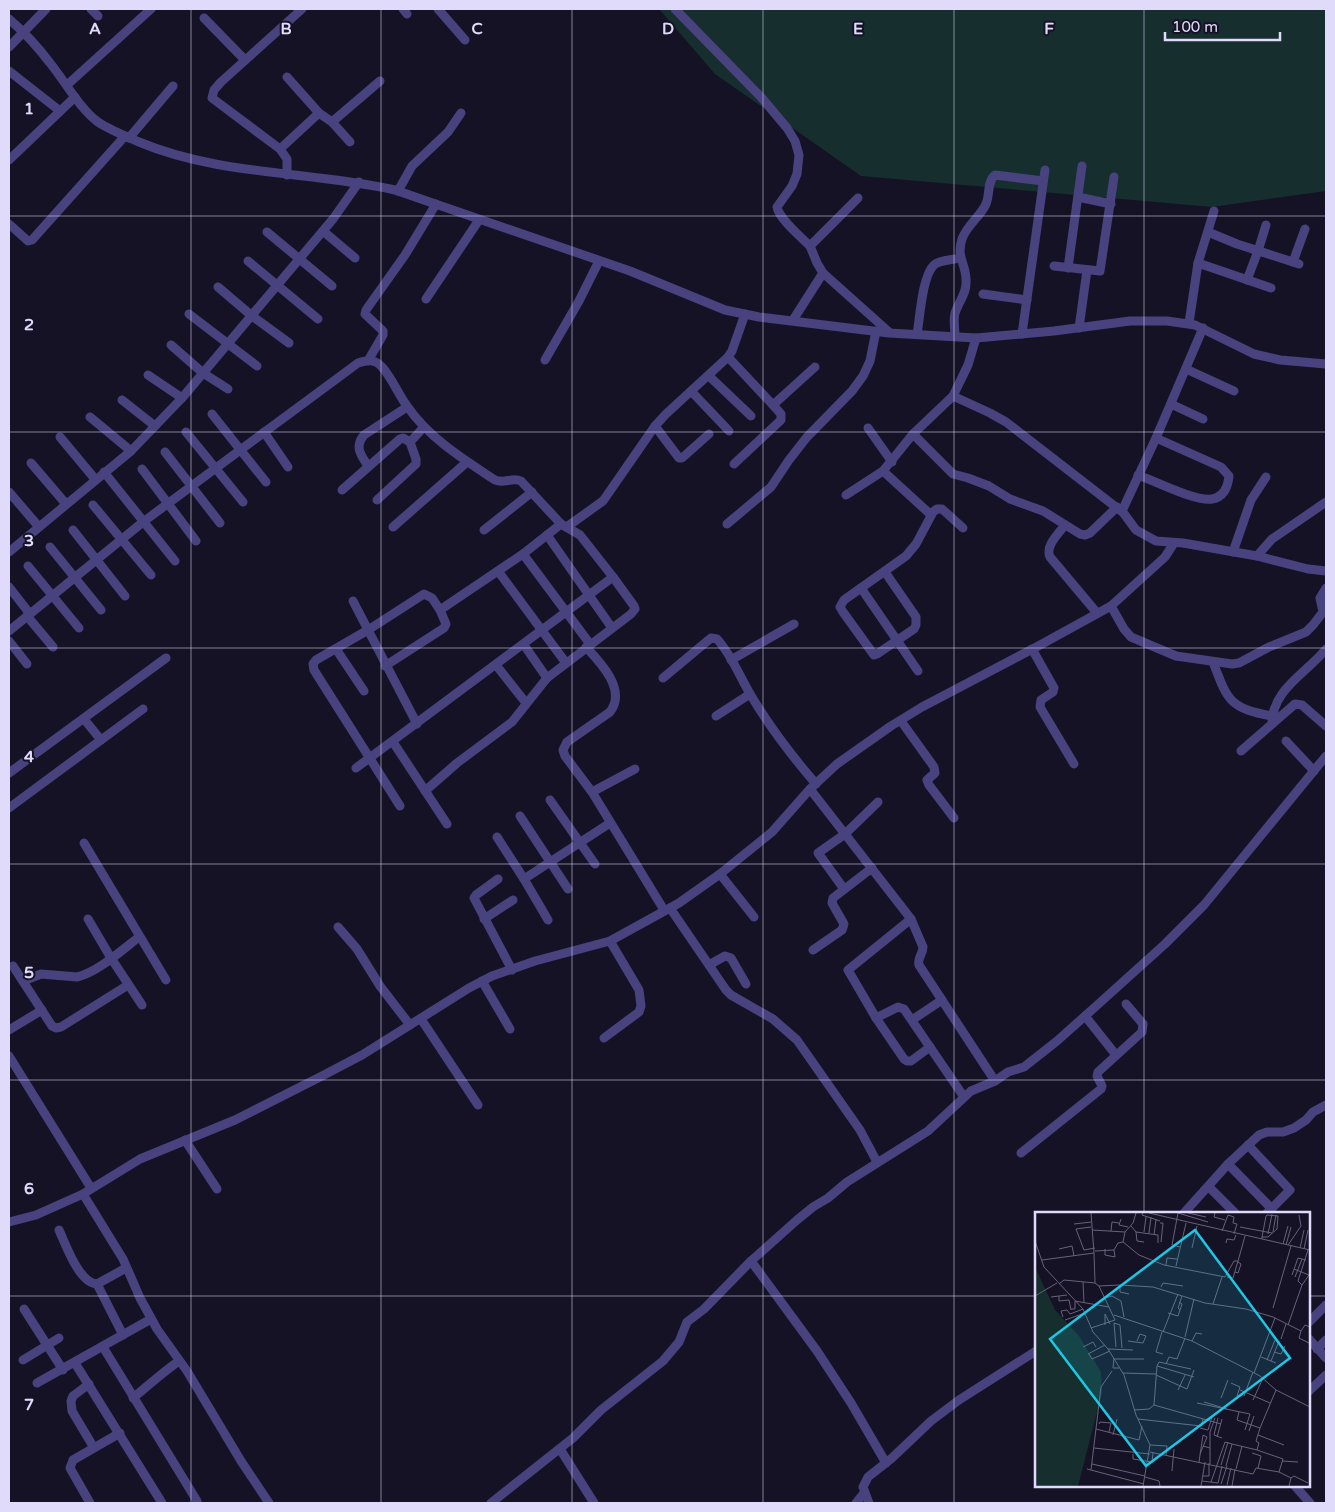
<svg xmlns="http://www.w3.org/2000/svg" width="1335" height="1512" font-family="'Varela Round',sans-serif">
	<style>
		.green { fill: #162e2e }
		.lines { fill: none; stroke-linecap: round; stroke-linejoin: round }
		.minor { stroke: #48427f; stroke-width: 9 }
		.grid { fill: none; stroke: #e0dafb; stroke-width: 1; stroke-opacity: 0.55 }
		.inset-road { fill: none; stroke: #67627b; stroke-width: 1 }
		.view { fill: #1cc8e5; fill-opacity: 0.15; stroke: #1cc8e5; stroke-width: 2.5 }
		.inset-edge { fill: none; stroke: #e0dafb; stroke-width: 2.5 }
		.grid-label { font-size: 16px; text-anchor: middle; font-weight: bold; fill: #e0dafb; stroke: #161225; stroke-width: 4; stroke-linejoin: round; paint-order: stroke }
	</style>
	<rect width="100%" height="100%" fill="#161225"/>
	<!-- green -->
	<path class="green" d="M659,9H1326V191L1212,207L861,176L715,74Z"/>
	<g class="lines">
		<!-- minor -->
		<g class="minor">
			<path d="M91,9L98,16"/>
			<path d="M403,9L407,14"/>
			<path d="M438,9L465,40"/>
			<path d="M675,9L761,97L787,128L795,141L799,155L797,174L792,186L777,207C779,219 801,237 810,246"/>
			<path d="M204,18L245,60"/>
			<path d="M9,19C24,32 38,47 50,63C64,80 80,109 98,122C110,130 125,136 139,142C220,176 310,171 395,190L630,271L725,310L759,317L889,333L976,338L1054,331L1130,321H1167L1195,325L1254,354L1280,360L1326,364"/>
			<path d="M9,47L46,9"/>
			<path d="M9,71L60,111"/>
			<path d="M287,77L319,113"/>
			<path d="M67,85L151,9"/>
			<path d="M332,122L350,142"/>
			<path d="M129,138L173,86"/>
			<path d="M280,149L319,113L332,122L380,81"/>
			<path d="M9,160L75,97"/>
			<path d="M287,175V159L280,149L212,98L214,90L221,82L302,9"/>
			<path d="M398,191L412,166L448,132L461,113"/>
			<path d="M1078,197L1111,204"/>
			<path d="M9,224L28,241L32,240L125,136"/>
			<path d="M323,231L355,258"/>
			<path d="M267,232L332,286"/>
			<path d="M1208,232L1237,244L1299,264"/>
			<path d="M248,261L318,319"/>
			<path d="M1293,262L1305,229"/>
			<path d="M1198,263L1271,288"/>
			<path d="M1054,266L1100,271L1114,177"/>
			<path d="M1068,268L1082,166"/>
			<path d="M823,273L817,263L810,246L858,198"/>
			<path d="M1247,280L1258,251L1266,225"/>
			<path d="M218,287L252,316L289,343"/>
			<path d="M983,294L1027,300"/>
			<path d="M426,299L479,220"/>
			<path d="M189,314L257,366"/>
			<path d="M793,320L823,273L889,332"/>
			<path d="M1189,323L1198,263L1214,211"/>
			<path d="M1079,328L1087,270"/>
			<path d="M1203,328L1156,438L1122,511L1136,530L1156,541L1183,543L1257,556L1308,569L1326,571"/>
			<path d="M917,334C920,318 922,276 934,265C939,260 953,260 960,258"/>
			<path d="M1022,334L1045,170"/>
			<path d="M955,336C955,329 953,320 955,313C959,301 967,293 966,280C966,263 956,258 962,239C967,225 980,217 986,204C990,195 987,181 995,175L1043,181"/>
			<path d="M171,345L203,373L228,389"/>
			<path d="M728,357L773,405L815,367"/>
			<path d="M369,359L383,335V331L365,314L366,310L405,255L436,204"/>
			<path d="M545,360L579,301L599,261"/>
			<path d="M1186,369L1234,391"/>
			<path d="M148,375L182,398"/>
			<path d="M709,376L751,416"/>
			<path d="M691,391L729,431"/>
			<path d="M953,396L990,413L1006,422L1121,511"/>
			<path d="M122,400L155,426"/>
			<path d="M1171,404L1203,419"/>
			<path d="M212,414L266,482"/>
			<path d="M90,417L131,451"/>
			<path d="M655,426L679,458H682L709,434"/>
			<path d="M868,428L892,462"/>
			<path d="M186,432L243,502"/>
			<path d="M264,432L288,467"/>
			<path d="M913,434L953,474L968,478L989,486L1010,499L1043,511L1080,534L1085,535L1090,533L1117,507"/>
			<path d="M60,437L95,479"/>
			<path d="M165,452L220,523"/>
			<path d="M31,463L66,504"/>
			<path d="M734,464L781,420V414L773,405"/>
			<path d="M368,466C361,455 354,447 364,435L407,407"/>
			<path d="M142,469L196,541"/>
			<path d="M883,471L930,514L937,509H942L963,528"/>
			<path d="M104,472L175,561"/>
			<path d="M1138,475C1155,481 1196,502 1212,499C1224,497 1228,486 1229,476L1221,467L1156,438"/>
			<path d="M342,490L400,439L403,438L410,442"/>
			<path d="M9,492L39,527"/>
			<path d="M846,495L883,471L913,434L953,396L968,365L976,338"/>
			<path d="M377,500L416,464V459L410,442L424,427"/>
			<path d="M93,505L151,575"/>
			<path d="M727,524L771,487L789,460L807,437L852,391L863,376L870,361L876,331"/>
			<path d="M1065,525C1058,534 1045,546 1050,557L1097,613"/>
			<path d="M568,526L603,501L655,426L666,414L728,357L732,351L745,314"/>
			<path d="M393,527L467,462"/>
			<path d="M73,530L125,596"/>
			<path d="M484,530L532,492"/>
			<path d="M547,535L612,628"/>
			<path d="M50,547L101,610"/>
			<path d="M9,552L131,451L182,398L333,219L359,182"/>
			<path d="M1233,552L1251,500L1266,477"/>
			<path d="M523,554L590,644"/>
			<path d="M1257,556L1272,539L1326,502"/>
			<path d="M28,566L79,628"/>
			<path d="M498,571L566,663"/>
			<path d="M885,572L916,617V625L914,629L877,654L874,655L843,612L840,607L844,600L906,556L916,544L932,514"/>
			<path d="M9,587L30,614"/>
			<path d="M861,588L918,671"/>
			<path d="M353,601L417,724"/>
			<path d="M1111,606L1124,629L1131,637L1176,656L1232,664L1239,663L1269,647L1306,632L1313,625L1323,612L1320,598L1326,588"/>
			<path d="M27,616L53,647"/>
			<path d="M9,631L143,522L358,363C368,360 375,359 382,367C392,378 398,394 407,406C429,438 463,459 495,480C504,484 512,477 521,481L561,524L580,535L613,577L356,768"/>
			<path d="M9,641L27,664"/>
			<path d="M524,645L547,678"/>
			<path d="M586,647C601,663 627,690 610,712L567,742L563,750L565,756L592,792L664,910"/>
			<path d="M336,649L364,691"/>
			<path d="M1032,649L1054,688L1053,692L1041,700L1040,707L1074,764"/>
			<path d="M731,660L794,624"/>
			<path d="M1213,662C1228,701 1229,708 1272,716"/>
			<path d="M496,665L526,703"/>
			<path d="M385,666L444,628L446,624L440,610"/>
			<path d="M663,678L711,638L717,639C731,654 739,675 749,692C768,725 791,755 816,784"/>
			<path d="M716,716L750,694"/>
			<path d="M84,719L101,740"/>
			<path d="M901,721L934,767L935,773L927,780L929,785L954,818"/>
			<path d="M1272,724C1272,689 1307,673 1326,649"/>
			<path d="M1286,741L1314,771"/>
			<path d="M393,742L447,824"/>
			<path d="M1241,751L1295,704L1302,705L1326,726"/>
			<path d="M9,773L166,658"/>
			<path d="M810,789L911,919L923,947C923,954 917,958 919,965L995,1081"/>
			<path d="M425,791L457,763L512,722L547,678L631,614L635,609L634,606L613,577"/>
			<path d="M592,792L635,769"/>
			<path d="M550,800L595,864"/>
			<path d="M400,806L314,670L313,664L316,660L368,630L424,594L432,598L440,610L523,554L561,524"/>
			<path d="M9,808L143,709"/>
			<path d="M520,816L568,889"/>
			<path d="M497,837L524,879L548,920"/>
			<path d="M84,843L166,980"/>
			<path d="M720,874L754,917"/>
			<path d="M498,879L476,895L474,898L512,970"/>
			<path d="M524,879L610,823"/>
			<path d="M844,889L818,853L845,834L878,802"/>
			<path d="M670,908L726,990L731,995L773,1019L797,1040L860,1130L877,1162"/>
			<path d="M88,919L111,958L142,1005"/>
			<path d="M484,919L513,900"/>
			<path d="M911,919L848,970L876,1018L904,1059L907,1061H911L930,1047"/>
			<path d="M338,927L357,949L380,986L410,1025"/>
			<path d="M813,950L842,930L844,924L832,903L833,898L872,868"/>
			<path d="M709,965L725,956L731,958L746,984"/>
			<path d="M13,966L52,1026L56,1028L61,1027L128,985"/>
			<path d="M23,981L41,974L77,977C98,972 122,950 139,937"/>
			<path d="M482,981L510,1029"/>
			<path d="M1085,1016L1116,1055"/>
			<path d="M876,1018L898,1007L904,1009L964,1097"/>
			<path d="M421,1019L478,1105"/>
			<path d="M912,1020L942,1000"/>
			<path d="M9,1030L42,1010"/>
			<path d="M604,1038L639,1012L641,1006L639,990L610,941"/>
			<path d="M9,1056L91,1188"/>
			<path d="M185,1140L217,1189"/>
			<path d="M1248,1145L1290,1190L1267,1213"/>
			<path d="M1021,1153L1101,1089L1102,1086L1097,1076L1098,1072L1142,1032L1143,1024L1126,1004"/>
			<path d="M1228,1164L1272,1209"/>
			<path d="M1209,1187L1235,1213"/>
			<path d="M83,1194L123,1259L140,1298L157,1329L187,1371L241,1461L269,1503"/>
			<path d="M1184,1213L1228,1164L1259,1135L1267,1132H1283L1294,1128L1306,1120L1313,1112L1326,1105"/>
			<path d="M9,1222L36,1215L83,1194L140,1159L235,1120L322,1076L362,1055L469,988L492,976L535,961L610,941L679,903L720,874L772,832L810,789L837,764L891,726L922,707L1042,644L1111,606L1165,557L1174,543"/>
			<path d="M59,1230C66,1245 79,1283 97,1284L126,1268"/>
			<path d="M751,1261L817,1351L851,1403L886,1463"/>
			<path d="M97,1284L123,1335"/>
			<path d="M24,1309L63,1370"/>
			<path d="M1309,1322L1326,1305"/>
			<path d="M1309,1339L1326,1358"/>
			<path d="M103,1347L197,1501"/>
			<path d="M1317,1349L1326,1340"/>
			<path d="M23,1360L59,1338"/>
			<path d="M75,1363L162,1503"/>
			<path d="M37,1383L151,1319"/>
			<path d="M89,1384L73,1396L71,1401L72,1411L94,1448"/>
			<path d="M1309,1391L1326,1375"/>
			<path d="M133,1398C149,1385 163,1372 179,1361"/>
			<path d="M560,1449L594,1503"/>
			<path d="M1295,1486L1310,1503"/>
			<path d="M90,1503L70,1468L73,1460L120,1433"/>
			<path d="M491,1503L573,1438L601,1410L663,1361L679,1342L687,1322L704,1309L751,1261L797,1220L813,1207L828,1198L847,1182L928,1131L971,1091L995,1081L1008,1072L1024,1067L1057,1041L1094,1008L1165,944L1204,905L1326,756"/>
			<path d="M856,1503L864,1493"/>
			<path d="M869,1503L863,1487L868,1477L892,1458L931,1421L959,1400L1036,1351"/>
		</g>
	</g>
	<!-- grid -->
	<path class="grid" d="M191,9V1503M381,9V1503M572,9V1503M763,9V1503M954,9V1503M1144,9V1213M9,216H1326M9,432H1326M9,648H1326M9,864H1326M9,1080H1326M9,1296H1036M1309,1296H1326M1144,1486V1503"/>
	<!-- overview -->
	<g transform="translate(1035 1212)">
		<rect width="275" height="275" fill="#161225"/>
		<path d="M0,55L20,98L44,124L66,160L67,181L43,274H0Z" fill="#162e2e"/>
		<path class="inset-road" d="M108,1L107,3L125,9M114,1L275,38M143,1L137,33L145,35M143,1L173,10M153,1L171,5M180,1L179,5L190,8M86,7L84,13L93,15M125,11H128L126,30M39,12L56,10M96,14L101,20L123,23V31M56,15L41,17L49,38L60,36M205,15L237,21M57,18L90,20M76,19L77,10L84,11M187,19L193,3L199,5L198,11L202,12L199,22M101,20L102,29L109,30M109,20L111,5M238,20L241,3M114,21L116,5M233,22L237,2M119,23L121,8M227,27V25L231,4L232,3L243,4L242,17L233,25H227M0,29L9,55L48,97L58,120L73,137L89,163L101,203L115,233L108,274M88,30L104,43L129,53L190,65L199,49H203L210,24M191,31L192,27L199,28L201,23M248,32L253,14M251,33L256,15M253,33L266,14L264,3M157,36L162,14M265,36L269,18M24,37L37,34L39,44M70,37V43L80,45L79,38M269,37L273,18M60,39L79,38L83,31L88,30L90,20L98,11L101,1M59,41L60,71L64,74M7,48L59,41L56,1M131,53L132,46L142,47M141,54L151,11M259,57L274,63L267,73M200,60L203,61L206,52L203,50M257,63L263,46L271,48M192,65L198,66L203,49M260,65L267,47M48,70L49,90M24,72L29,68L60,71M85,73V80L94,82M126,75L128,71L148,74M0,84L22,71M24,84V89L34,88L36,98M16,85L32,83M70,86L77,84L86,89L89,105M178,92L187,65M238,96L256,34M36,97H40V89L74,95M145,98L143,96L147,84M133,101L143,104L147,92L144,90M79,103L157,129L225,164L241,178L275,195M28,105L26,99L32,98L35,102L48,97M30,108L50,101M79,111L85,113L87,136M79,111L81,135M70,113V102L75,112M253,113L267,73L263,69L273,38M56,116L80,108L64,74L85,73L118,75L170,91L211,97L238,105L266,119L270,113L275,115M266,119L264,126L274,131M127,120L121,140L128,142M128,120L143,82M150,125L159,87M246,127L251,112M93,129L108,131L111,124L105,122L102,129M157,129L161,121L167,122M48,135L58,130L61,135M73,137L98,138M239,140L246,142L250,134M53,142L70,133M54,142L57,147L75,139M226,145L241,151M79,146L78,156H84M80,147H109M232,148L240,128M236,149L244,129M131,152L134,145L142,147L150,126M122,154L124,150L156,157M88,161L121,162M219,161L240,106M121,163L152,177L159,158M159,165L122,154L119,193L186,212M196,171L205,175L202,184M143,178L150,163M205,178L235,191M209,184L218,160M186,186L193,168M218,188L228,166M169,190L192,197M162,191L215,202L210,218M99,198L114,197L119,193M204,200L202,208L225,216L221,229L224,231L222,238L248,247L244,260M183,206L179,223L187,226M103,207L166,214L168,207M64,212L65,210L76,211L74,220M165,216L173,218L177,205M225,216L241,178M61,217L104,228L107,214M214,219L219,204M78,223L82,207M223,223L249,233M182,225L187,207M115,233L132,234L131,243M168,234L175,236V252M59,236L115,242M175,236V220L180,206M115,240L218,262L221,256L244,260L256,266L254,274M217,241L226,244L223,256M98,242V247L117,250L118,241M247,249L263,250M164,250L168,223L172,225L165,242M57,252L110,264M186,253L193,230M191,254L197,232L222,238M52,257L109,272M201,257L207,234M56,258L66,175L77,159M137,259L139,237M168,264H174V251M110,265L124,269L125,274M256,266L259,264L273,271M167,269L183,271L187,254M176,270L190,230L197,232M186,272L192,254M192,273L196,256M166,274L170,250M197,274L200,257"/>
		<path class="view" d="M160,18L255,146L111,254L15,127Z"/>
		<rect width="275" height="275" class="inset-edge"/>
	</g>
	<g class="grid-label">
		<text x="95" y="34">A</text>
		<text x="286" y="34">B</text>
		<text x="477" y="34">C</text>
		<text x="668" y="34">D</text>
		<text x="858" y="34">E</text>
		<text x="1049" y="34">F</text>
		<text x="29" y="114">1</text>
		<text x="29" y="330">2</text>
		<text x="29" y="546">3</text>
		<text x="29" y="762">4</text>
		<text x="29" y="978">5</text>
		<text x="29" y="1194">6</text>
		<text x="29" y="1410">7</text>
	</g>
	<!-- border -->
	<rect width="1335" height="1512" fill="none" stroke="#e0dafb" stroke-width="20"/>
	<!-- scale -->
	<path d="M1165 32v8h115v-8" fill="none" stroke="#e0dafb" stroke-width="2.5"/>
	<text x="1172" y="32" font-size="15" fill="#e0dafb" stroke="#161225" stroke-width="4" paint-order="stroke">100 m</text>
</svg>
